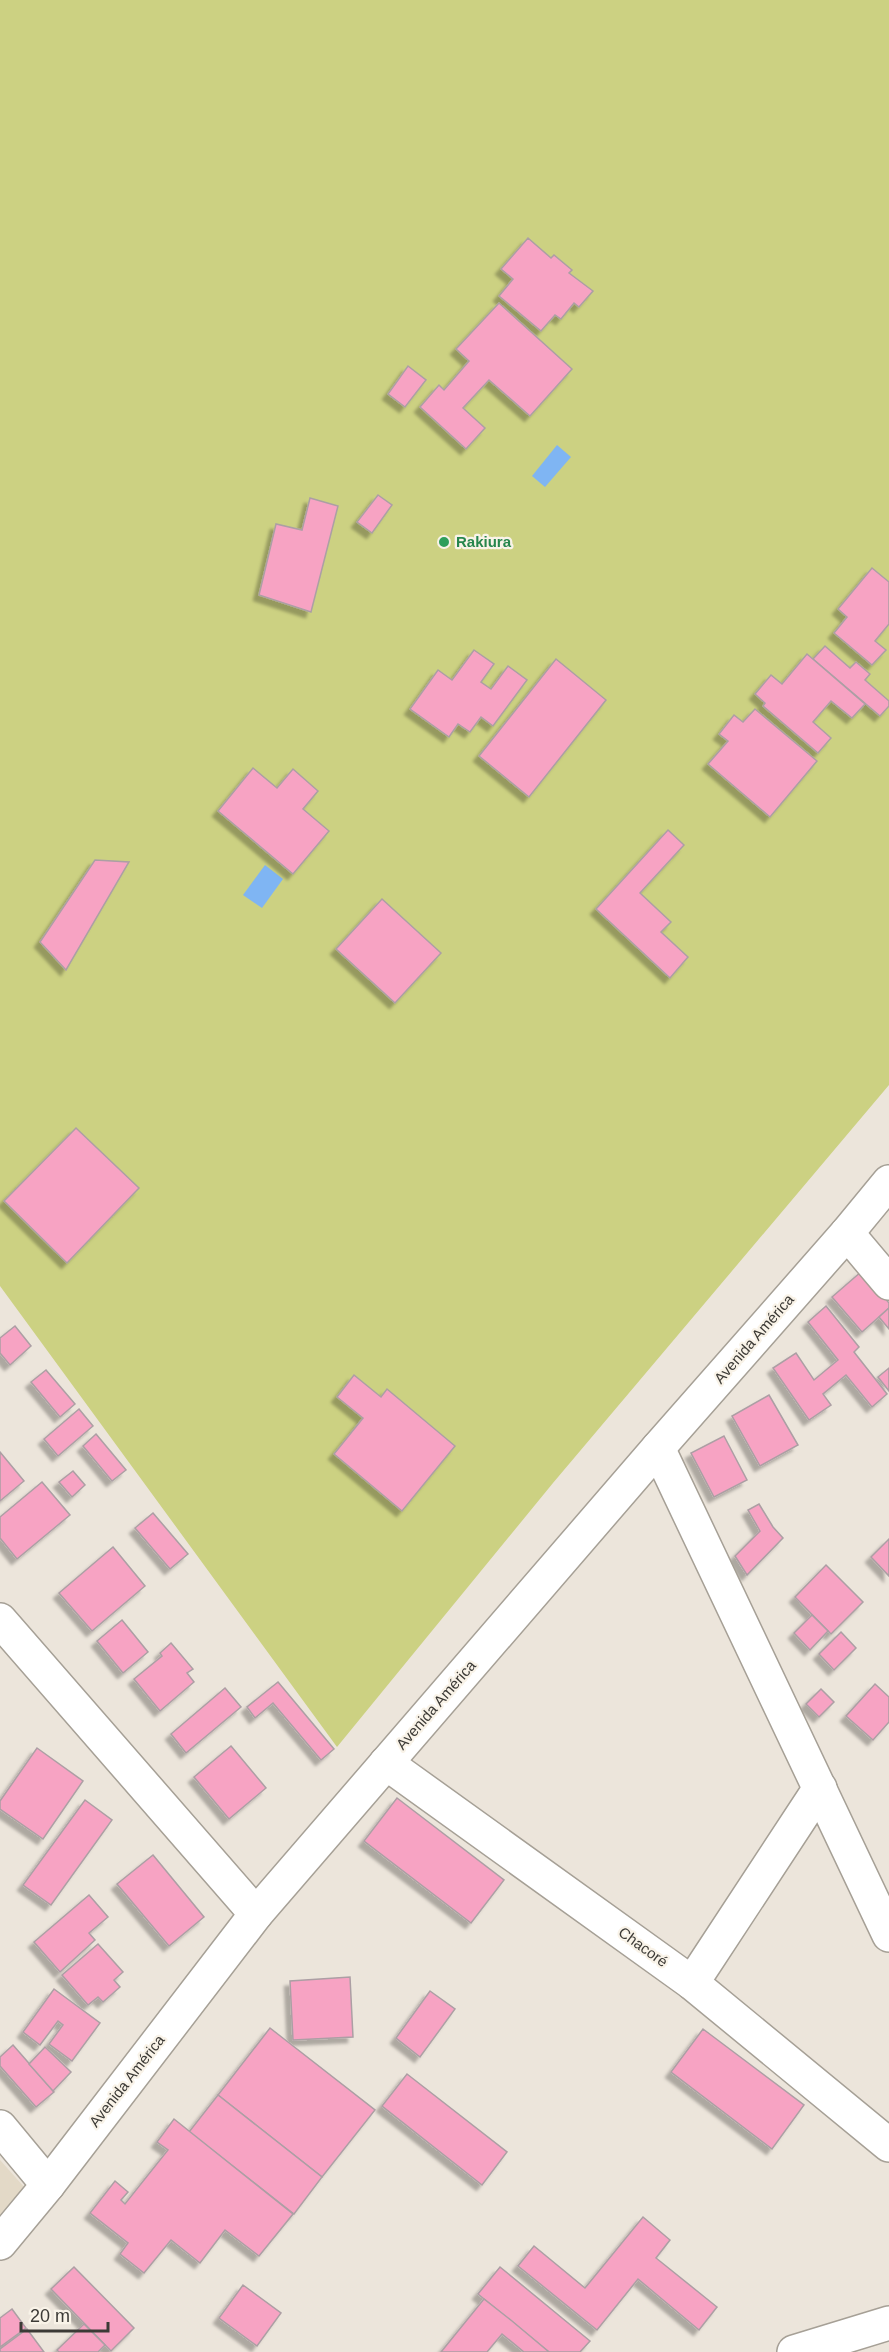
<svg xmlns="http://www.w3.org/2000/svg" width="889" height="2352" font-family="Arial,sans-serif">
	<style>
		.built { fill: #e3d9c7 }
		.green { fill: #ccd182 }
		.water { fill: #7fb5f3 }
		.building { fill: #f7a3c3; stroke: #ac9fa4; stroke-width: 1.5; filter: url(#shadow) }
		.lines { fill: none; stroke-linecap: round; stroke-linejoin: round }
		.minor-casing { stroke: #a6a096; stroke-width: 36 }
		.tertiary-casing { stroke: #a6a096; stroke-width: 36 }
		.secondary-casing { stroke: #a6a096; stroke-width: 36 }
		.primary-casing { stroke: #a6a096; stroke-width: 36 }
		.minor { stroke: #fff; stroke-width: 33 }
		.tertiary { stroke: #fff; stroke-width: 33 }
		.secondary { stroke: #fff; stroke-width: 33 }
		.primary { stroke: #fff; stroke-width: 33 }
		.leisure-dot { fill: #2e9e5b; stroke: #f9f3e8; stroke-width: 2 }
		.labels { text-anchor: middle; stroke-width: 4.5; stroke-linejoin: round; paint-order: stroke }
		.leisure-label { font-size: 15px; font-weight: bold; fill: #27864d; stroke: #f9f3e8; text-anchor: start }
		.street-label { font-size: 15px; fill: #3c3a36; stroke: #f9f3e8 }
	</style>
	<defs>
		<filter id="shadow"><feDropShadow dx="-5.5" dy="5.5" stdDeviation="1.5" flood-color="#0004"/></filter>
	</defs>
	<rect width="100%" height="100%" fill="#ece5db"/>
	<!-- built -->
	<path class="built" d="M0,2160L33,2197L0,2236Z"/>
	<!-- green -->
	<path class="green" d="M0,0H889V1085L553,1483L337,1747L0,1286Z"/>
	<!-- water -->
	<g class="water">
		<path d="M557,445L571,457L545,487L532,476Z"/>
		<path d="M265,865L283,879L262,908L243,895Z"/>
	</g>
	<!-- building -->
	<g class="building">
		<path d="M528,238L551,258L554,255L572,270L569,273L593,291L579,307L574,303L561,319L555,315L541,331L499,296L513,279L501,269Z"/>
		<path d="M499,303L572,369L530,416L489,380L463,408L485,428L466,449L420,407L439,385L444,390L469,361L456,349Z"/>
		<path d="M408,366L426,380L405,407L388,394Z"/>
		<path d="M378,495L392,505L372,533L357,522Z"/>
		<path d="M310,498L338,506L311,612L259,595L276,524L302,530Z"/>
		<path d="M872,568L889,582V624L875,641L886,650L872,665L834,633L847,617L838,609Z"/>
		<path d="M825,646L850,668L856,662L870,674L865,680L889,701V706L880,716L813,659Z"/>
		<path d="M474,650L494,664L481,682L491,689L508,666L527,680L493,726L481,717L470,732L458,724L449,737L410,709L438,670L452,680Z"/>
		<path d="M807,654L865,704L852,718L831,701L813,722L831,738L818,753L763,706L765,703L755,694L771,675L782,684Z"/>
		<path d="M556,659L606,700L529,797L479,756Z"/>
		<path d="M755,709L817,761L770,817L708,764L728,741L719,734L734,715L743,722Z"/>
		<path d="M253,768L277,788L293,769L318,791L303,809L329,831L293,874L218,811Z"/>
		<path d="M668,830L684,845L640,893L671,922L661,932L688,957L670,978L596,909Z"/>
		<path d="M95,860L129,862L66,970L40,942Z"/>
		<path d="M382,899L441,953L395,1003L336,949Z"/>
		<path d="M76,1128L139,1188L67,1263L4,1201Z"/>
		<path d="M862,1271L889,1303V1308L862,1332L832,1297Z"/>
		<path d="M826,1306L859,1347L854,1352L887,1394L872,1407L846,1375L823,1394L831,1405L809,1420L773,1368L796,1353L814,1380L838,1360L808,1322Z"/>
		<path d="M889,1308V1329L879,1317Z"/>
		<path d="M15,1326L31,1346L10,1365L0,1353V1338Z"/>
		<path d="M889,1368V1391L878,1377Z"/>
		<path d="M46,1370L75,1404L60,1417L31,1382Z"/>
		<path d="M354,1375L381,1397L387,1389L455,1446L402,1511L334,1454L363,1418L337,1397Z"/>
		<path d="M769,1395L798,1445L760,1466L732,1416Z"/>
		<path d="M79,1409L93,1426L58,1456L44,1439Z"/>
		<path d="M96,1434L126,1470L112,1481L83,1446Z"/>
		<path d="M724,1436L747,1480L714,1497L691,1453Z"/>
		<path d="M0,1452L24,1481L0,1501Z"/>
		<path d="M73,1471L85,1485L72,1497L59,1482Z"/>
		<path d="M42,1482L70,1515L17,1559L0,1538V1517Z"/>
		<path d="M759,1504L773,1527L783,1538L747,1575L735,1556L760,1531L748,1510Z"/>
		<path d="M153,1513L188,1554L170,1569L135,1528Z"/>
		<path d="M889,1539V1576L871,1557Z"/>
		<path d="M113,1547L145,1586L92,1631L59,1593Z"/>
		<path d="M826,1565L863,1602L831,1634L795,1597Z"/>
		<path d="M812,1615L828,1631L810,1650L794,1633Z"/>
		<path d="M122,1620L148,1652L123,1673L97,1641Z"/>
		<path d="M841,1632L856,1648L834,1670L819,1654Z"/>
		<path d="M171,1643L193,1669L187,1673L194,1682L160,1711L134,1679L162,1656L160,1653Z"/>
		<path d="M278,1682L334,1749L321,1760L273,1703L255,1718L247,1707Z"/>
		<path d="M875,1684L889,1697V1722L873,1740L846,1716Z"/>
		<path d="M225,1688L241,1707L186,1753L171,1734Z"/>
		<path d="M821,1689L834,1702L819,1717L806,1704Z"/>
		<path d="M231,1746L266,1788L229,1819L194,1777Z"/>
		<path d="M37,1748L83,1781L43,1839L0,1809V1801Z"/>
		<path d="M397,1798L504,1880L471,1923L364,1841Z"/>
		<path d="M85,1800L112,1820L51,1905L23,1885Z"/>
		<path d="M153,1855L204,1917L169,1946L117,1884Z"/>
		<path d="M89,1895L108,1917L89,1933L95,1940L60,1972L34,1942Z"/>
		<path d="M98,1944L123,1972L114,1980L120,1987L103,2002L98,1997L88,2005L62,1975Z"/>
		<path d="M350,1977L353,2037L293,2040L290,1981Z"/>
		<path d="M54,1989L100,2023L72,2061L49,2044L63,2025L58,2021L40,2045L23,2032Z"/>
		<path d="M430,1991L455,2009L420,2057L396,2038Z"/>
		<path d="M270,2028L375,2110L322,2177L218,2095Z"/>
		<path d="M703,2029L804,2105L772,2149L671,2072Z"/>
		<path d="M13,2045L54,2092L36,2107L0,2066V2057Z"/>
		<path d="M45,2047L71,2072L53,2091L29,2064Z"/>
		<path d="M407,2074L507,2152L482,2185L382,2106Z"/>
		<path d="M218,2095L322,2177L294,2214L189,2132Z"/>
		<path d="M174,2119L293,2214L259,2256L225,2230L200,2263L171,2240L144,2273L120,2254L128,2243L90,2213L115,2181L128,2192L121,2200L125,2204L168,2150L157,2142Z"/>
		<path d="M643,2217L670,2240L656,2258L717,2307L699,2330L638,2279L597,2330L518,2266L534,2246L585,2288Z"/>
		<path d="M74,2267L134,2328L111,2351L51,2289Z"/>
		<path d="M500,2267L590,2341L580,2352H549L478,2294Z"/>
		<path d="M243,2285L281,2313L257,2346L219,2318Z"/>
		<path d="M484,2299L512,2321L549,2352H524L502,2334L487,2352H441Z"/>
		<path d="M12,2309L26,2328L0,2347V2318Z"/>
		<path d="M84,2324L105,2345L98,2352H59L57,2350Z"/>
		<path d="M27,2329L44,2352H0V2349Z"/>
	</g>
	<g class="lines">
		<defs>
			<g id="minor">
				<path d="M847,1233L889,1283"/>
				<path d="M658,1448L889,1935"/>
				<path d="M0,1620L256,1914"/>
				<path d="M386,1763L692,1983L889,2145"/>
				<path d="M692,1983L820,1788"/>
			</g>
			<path id="tertiary" d="M0,2127L48,2185"/>
			<path id="secondary" d="M0,2243L48,2185L256,1914L658,1448L847,1233L889,1182"/>
			<path id="primary" d="M794,2352L889,2323"/>
		</defs>
		<!-- minor casing -->
		<use href="#minor" class="minor-casing"/>
		<!-- tertiary casing -->
		<use href="#tertiary" class="tertiary-casing"/>
		<!-- secondary casing -->
		<use href="#secondary" class="secondary-casing"/>
		<!-- primary casing -->
		<use href="#primary" class="primary-casing"/>
		<!-- minor -->
		<use href="#minor" class="minor"/>
		<!-- tertiary -->
		<use href="#tertiary" class="tertiary"/>
		<!-- secondary -->
		<use href="#secondary" class="secondary"/>
		<!-- primary -->
		<use href="#primary" class="primary"/>
	</g>
	<!-- markers -->
	<circle class="leisure-dot" cx="444" cy="542" r="6"/>
	<g class="labels">
		<!-- leisure labels -->
		<g class="leisure-label">
			<text x="456" y="547">Rakiura</text>
		</g>
		<!-- street labels -->
		<g class="street-label">
			<text transform="translate(754 1339) rotate(-49)" y="5">Avenida América</text>
			<text transform="translate(436 1705) rotate(-49)" y="5">Avenida América</text>
			<text transform="translate(643 1947) rotate(36)" y="5">Chacoré</text>
			<text transform="translate(127 2081) rotate(-52)" y="5">Avenida América</text>
		</g>
	</g>
	<!-- scale -->
	<path d="M21 2322v9h87v-9" fill="none" stroke="#3c3a36" stroke-width="3"/>
	<text x="30" y="2322" font-size="18" fill="#3c3a36" stroke="#f9f3e8" stroke-width="4.5" paint-order="stroke">20 m</text>
</svg>
